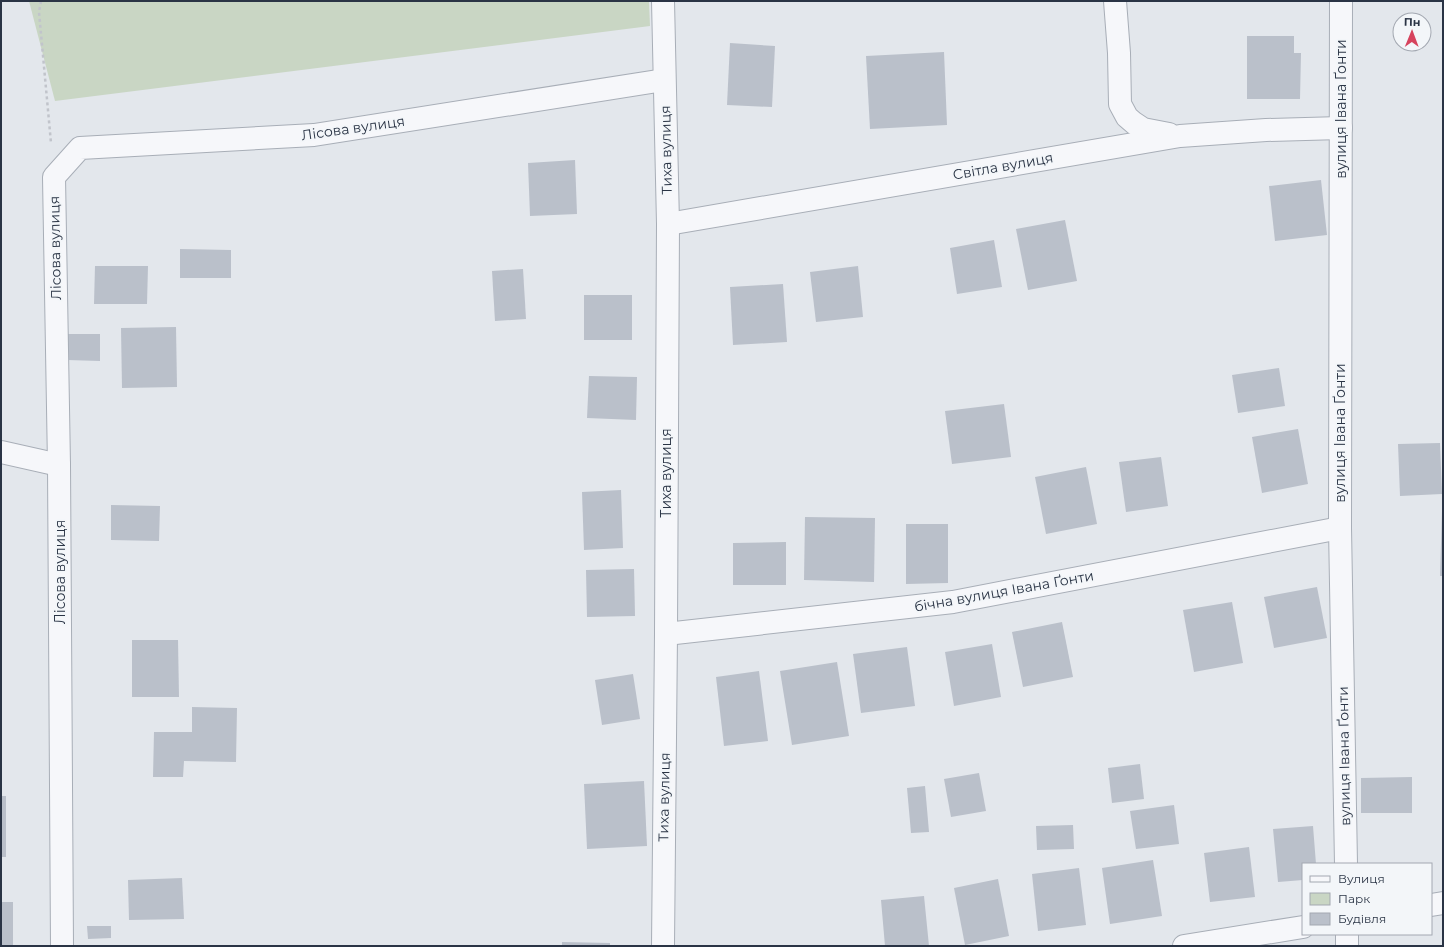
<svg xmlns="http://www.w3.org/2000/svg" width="1444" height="947" font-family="Montserrat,sans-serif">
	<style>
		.green { fill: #c9d6c4 }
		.building { fill: #bac0ca }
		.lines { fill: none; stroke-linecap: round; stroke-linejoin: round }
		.minor-casing { stroke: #a8aeb7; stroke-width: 24 }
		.tertiary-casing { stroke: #a8aeb7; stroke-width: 24 }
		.path { stroke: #c1c4cb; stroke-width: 2.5; stroke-dasharray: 3 3; stroke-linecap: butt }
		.minor { stroke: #f6f7fa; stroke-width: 22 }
		.tertiary { stroke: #f6f7fa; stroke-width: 22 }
		.labels { text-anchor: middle; stroke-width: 3.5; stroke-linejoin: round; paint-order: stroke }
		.street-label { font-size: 14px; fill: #2a3445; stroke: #f3f6f9 }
	</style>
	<rect width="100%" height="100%" fill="#e3e7ec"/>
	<!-- green -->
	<path class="green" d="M29,1H649L650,26L55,101Z"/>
	<!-- building -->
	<g class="building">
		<path d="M1247,36H1294V53H1301L1300,99H1247Z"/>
		<path d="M730,43L775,46L772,107L727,105Z"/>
		<path d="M944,52L947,125L870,129L866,56Z"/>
		<path d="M575,160L577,214L530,216L528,163Z"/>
		<path d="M1321,180L1327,235L1275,241L1269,186Z"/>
		<path d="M1065,220L1077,281L1028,290L1016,229Z"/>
		<path d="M994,240L1002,287L957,294L950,248Z"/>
		<path d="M180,249L231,250V278H180Z"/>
		<path d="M95,266H148L147,304H94Z"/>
		<path d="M858,266L863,317L816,322L810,272Z"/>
		<path d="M523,269L526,319L495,321L492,271Z"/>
		<path d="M783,284L787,342L733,345L730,287Z"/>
		<rect x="584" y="295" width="48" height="45"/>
		<path d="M176,327L177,387L122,388L121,328Z"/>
		<path d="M67,334H100V361L67,360Z"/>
		<path d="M1279,368L1285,406L1238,413L1232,375Z"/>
		<path d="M589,376L637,377L636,420L587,418Z"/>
		<path d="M1004,404L1011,457L952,464L945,411Z"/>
		<path d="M1298,429L1308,484L1262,493L1252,437Z"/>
		<path d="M1440,443L1442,494L1400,496L1398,444Z"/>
		<path d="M1161,457L1168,506L1126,512L1119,462Z"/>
		<path d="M1086,467L1097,524L1046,534L1035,477Z"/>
		<path d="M621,490L623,548L584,550L582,492Z"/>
		<path d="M111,505L160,506L159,541L111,540Z"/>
		<path d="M1442,511H1443V576H1440Z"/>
		<path d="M805,517L875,518L874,582L804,580Z"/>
		<path d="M906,524H948V583L906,584Z"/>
		<path d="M786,542V585H733V543Z"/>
		<path d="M634,569L635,616L587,617L586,570Z"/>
		<path d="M1317,587L1327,638L1274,648L1264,597Z"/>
		<path d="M1232,602L1243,663L1194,672L1183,610Z"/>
		<path d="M1062,622L1073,677L1023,687L1012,632Z"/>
		<path d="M132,640H178L179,697H132Z"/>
		<path d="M992,644L1001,697L954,706L945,652Z"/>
		<path d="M907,647L915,706L861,713L853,654Z"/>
		<path d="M837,662L849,736L792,745L780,671Z"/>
		<path d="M759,671L768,741L724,746L716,677Z"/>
		<path d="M633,674L640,719L602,725L595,680Z"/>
		<path d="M192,707L237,708L236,762L184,761L183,777H153L154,732H192Z"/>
		<path d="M1140,764L1144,799L1112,803L1108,768Z"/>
		<path d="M979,773L986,811L951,817L944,779Z"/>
		<path d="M1412,777V813H1361V778Z"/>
		<path d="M644,781L647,846L587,849L584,784Z"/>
		<path d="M925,786L929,832L911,833L907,788Z"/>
		<rect x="1" y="796" width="5" height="61"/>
		<path d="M1174,805L1179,844L1136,849L1130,811Z"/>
		<path d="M1073,825L1074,849L1037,850L1036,826Z"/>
		<path d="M1313,826L1316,864H1303V880L1278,882L1273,829Z"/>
		<path d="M1249,847L1255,897L1210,902L1204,853Z"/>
		<path d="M1153,860L1162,916L1110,924L1102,868Z"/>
		<path d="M1079,868L1086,925L1038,931L1032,874Z"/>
		<path d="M182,878L184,919L129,920L128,880Z"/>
		<path d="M998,879L1009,936L965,945L954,888Z"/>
		<path d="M924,896L929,946H885L881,900Z"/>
		<rect x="1" y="902" width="12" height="44"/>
		<path d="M87,926H111V938L88,939Z"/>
		<path d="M562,942L610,943V946H562Z"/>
	</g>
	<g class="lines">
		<defs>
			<g id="minor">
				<path d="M1115,1L1119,53L1120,104L1127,117L1134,123L1143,129L1169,134"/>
				<path d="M1341,1L1340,528L1346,864"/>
				<path d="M668,224L1180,136L1266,130L1341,128"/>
				<path d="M1,452L59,465"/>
				<path d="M666,634L953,602L1340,528"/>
				<path d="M62,946L59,465L54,177L80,148L314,135L664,80"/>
				<path d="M663,946L666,634L668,224L663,1"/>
				<path d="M1347,946V934"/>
			</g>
			<g id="tertiary">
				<path d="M1431,905L1443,903"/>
				<path d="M1184,946L1303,927"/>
			</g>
		</defs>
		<!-- minor casing -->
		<use href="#minor" class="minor-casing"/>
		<!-- tertiary casing -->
		<use href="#tertiary" class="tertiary-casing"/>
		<!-- path -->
		<path class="path" d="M41,1L39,12L51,143"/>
		<!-- minor -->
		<use href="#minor" class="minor"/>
		<!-- tertiary -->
		<use href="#tertiary" class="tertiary"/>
	</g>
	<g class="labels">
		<!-- street labels -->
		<g class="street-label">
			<text transform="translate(1341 109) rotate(-90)" y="5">вулиця Івана Ґонти</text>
			<text transform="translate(353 128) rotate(-8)" y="5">Лісова вулиця</text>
			<text transform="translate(666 150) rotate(-91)" y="5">Тиха вулиця</text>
			<text transform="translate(1003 166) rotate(-10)" y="5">Світла вулиця</text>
			<text transform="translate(55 248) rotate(-91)" y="5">Лісова вулиця</text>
			<text transform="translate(1340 433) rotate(-90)" y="5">вулиця Івана Ґонти</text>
			<text transform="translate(666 473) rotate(-90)" y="5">Тиха вулиця</text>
			<text transform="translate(60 572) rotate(-90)" y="5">Лісова вулиця</text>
			<text transform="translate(1004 591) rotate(-10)" y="5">бічна вулиця Івана Ґонти</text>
			<text transform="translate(1344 756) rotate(-91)" y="5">вулиця Івана Ґонти</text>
			<text transform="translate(664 797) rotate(-89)" y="5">Тиха вулиця</text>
		</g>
	</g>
	<!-- border -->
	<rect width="1444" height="947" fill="none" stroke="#2a3445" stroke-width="4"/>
	<!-- legend -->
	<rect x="1302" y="863" width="130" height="72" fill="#f3f6f9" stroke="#a3a8b1"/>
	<rect x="1310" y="876" width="20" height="6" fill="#f6f7fa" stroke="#a3a8b1"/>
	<text x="1338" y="883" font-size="12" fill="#2a3445">Вулиця</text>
	<rect x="1310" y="893" width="20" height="12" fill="#c9d6c4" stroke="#a3a8b1"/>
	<text x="1338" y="903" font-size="12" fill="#2a3445">Парк</text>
	<rect x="1310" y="913" width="20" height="12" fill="#bac0ca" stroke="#a3a8b1"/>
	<text x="1338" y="923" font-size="12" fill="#2a3445">Будівля</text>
	<!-- north arrow -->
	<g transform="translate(1412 32) rotate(1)"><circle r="19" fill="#f3f6f9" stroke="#a3a8b1"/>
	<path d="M0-3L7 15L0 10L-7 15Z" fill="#d6435d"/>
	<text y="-6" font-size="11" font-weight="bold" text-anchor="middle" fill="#2a3445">Пн</text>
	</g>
</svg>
